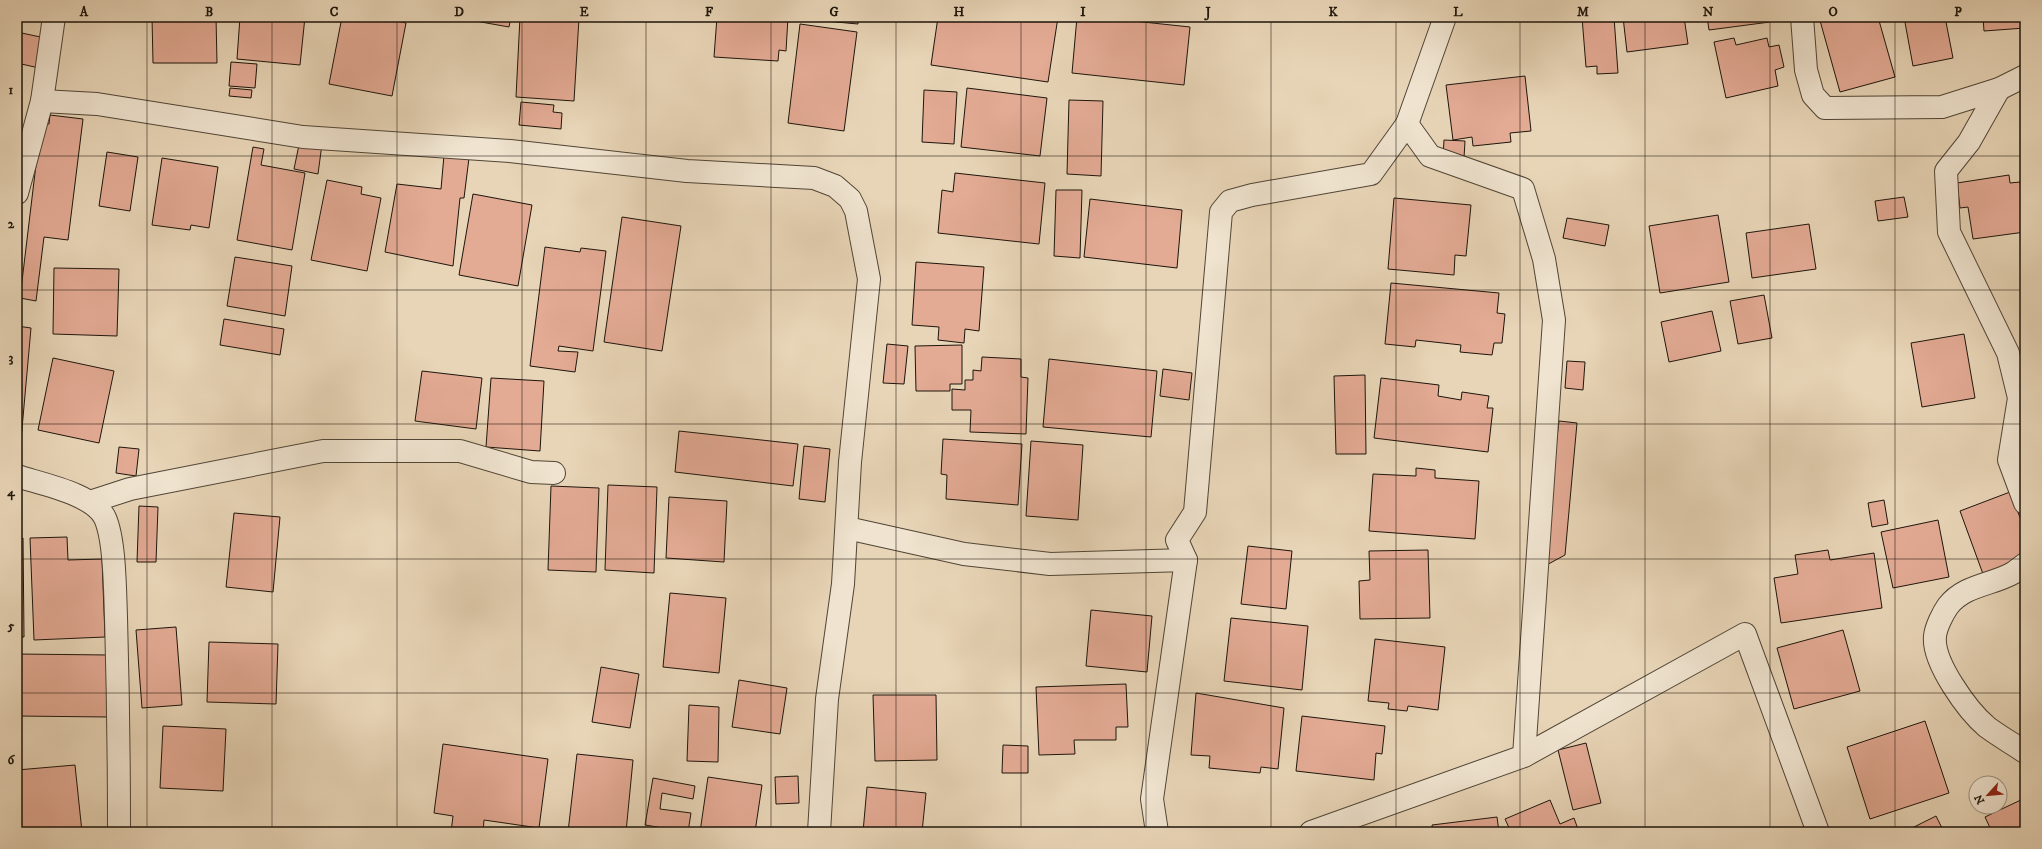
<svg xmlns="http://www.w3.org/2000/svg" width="2042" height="849" font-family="'IM FELL DW Pica',serif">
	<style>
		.building { fill: #e3aa94; stroke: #1d150b }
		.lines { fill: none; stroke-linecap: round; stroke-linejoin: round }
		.minor-casing { stroke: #504536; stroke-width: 24 }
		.minor { stroke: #f0e4d0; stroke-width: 22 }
		.grid { fill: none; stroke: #1d150b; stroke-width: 1; stroke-opacity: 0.55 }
		.neatline { fill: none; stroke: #1d150b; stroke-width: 1.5 }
		.grid-label { font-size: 13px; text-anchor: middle; font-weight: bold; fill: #1d150b }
	</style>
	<rect width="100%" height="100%" fill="#e8d5b7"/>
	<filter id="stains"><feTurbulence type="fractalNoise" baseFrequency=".005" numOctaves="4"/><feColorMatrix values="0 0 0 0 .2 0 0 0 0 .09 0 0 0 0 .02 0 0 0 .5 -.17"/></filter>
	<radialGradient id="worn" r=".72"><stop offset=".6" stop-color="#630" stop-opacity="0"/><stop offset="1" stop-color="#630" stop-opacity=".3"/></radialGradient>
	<!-- building -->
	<g class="building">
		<path d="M152,17H216L217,63H153Z"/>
		<path d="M240,17H305L300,65L237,59Z"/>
		<path d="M342,17H378L406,23L392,96L329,84Z"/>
		<path d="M453,17H511L509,27Z"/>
		<path d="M520,17L579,18L574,101L516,97Z"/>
		<path d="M717,17H788L786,51L779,50L778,61L714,57Z"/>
		<path d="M803,17H858V24L803,19Z"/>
		<path d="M938,17H1058L1048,82L931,65Z"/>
		<path d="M1077,17H1096L1190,27L1184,85L1072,73Z"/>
		<path d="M1582,17H1614L1618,73L1597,74V66L1586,67Z"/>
		<path d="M1623,17H1684L1688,44L1627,52Z"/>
		<path d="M1707,17H1770V22L1709,30Z"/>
		<path d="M1819,17H1878L1895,77L1840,92Z"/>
		<path d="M1904,17H1945L1953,58L1913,66Z"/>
		<path d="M1983,17H2025V28L1984,31Z"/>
		<path d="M800,24L857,32L844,131L788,123Z"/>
		<path d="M17,32L45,38L39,68L17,63Z"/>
		<path d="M1734,38L1736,45L1767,38L1769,47L1779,45L1784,67L1775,70L1778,86L1726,98L1714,42Z"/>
		<path d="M231,62L257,64L255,88L229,86Z"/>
		<path d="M1525,76L1531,131L1510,133L1511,142L1473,146L1472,137L1453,140L1446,85Z"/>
		<path d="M230,88L252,90L251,98L229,96Z"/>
		<path d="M967,88L1047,98L1040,156L961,147Z"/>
		<path d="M924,90L957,92L954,144L922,142Z"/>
		<path d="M1069,100L1103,101L1101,176L1067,174Z"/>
		<path d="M521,102L554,105L553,112L562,113L561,129L519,125Z"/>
		<path d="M50,115L83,119L68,240L44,237L36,301L20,298L41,123L49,124Z"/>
		<path d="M300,140L322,144L318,174L294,169Z"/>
		<path d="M1444,140L1465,141L1464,158H1443Z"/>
		<path d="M253,147L264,149L261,165L305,173L292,250L237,240Z"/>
		<path d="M107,152L138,157L130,211L99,206Z"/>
		<path d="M444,155L469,158L464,198H460L453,266L385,252L397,184L441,189Z"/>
		<path d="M162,158L218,167L209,228L191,225L190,230L152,225Z"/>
		<path d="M955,173L1045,183L1039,244L938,233L942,190L953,192Z"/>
		<path d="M2009,175L2010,183L2020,182L2025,216V232L1973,239L1968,207L1960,208L1957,183Z"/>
		<path d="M327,180L362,187L361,194L381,198L367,271L311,260Z"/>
		<path d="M1056,190H1082L1080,258L1054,256Z"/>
		<path d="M473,194L532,205L518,286L459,275Z"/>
		<path d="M1904,197L1908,217L1878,221L1875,201Z"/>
		<path d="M1394,198L1471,205L1466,256L1455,255L1454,275L1388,269Z"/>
		<path d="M1090,199L1182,210L1177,268L1084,257Z"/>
		<path d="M1718,215L1729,282L1660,293L1649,226Z"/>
		<path d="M622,217L681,226L662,351L604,342Z"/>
		<path d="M1567,218L1609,225L1605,246L1563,238Z"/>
		<path d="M1809,224L1816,269L1752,278L1746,233Z"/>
		<path d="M545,247L580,252L581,248L606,251L593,351L559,346L558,351L578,352L575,372L530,366Z"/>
		<path d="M235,257L292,266L285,316L227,306Z"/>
		<path d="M916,262L984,267L979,331L965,329L964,343L938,340L939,327L912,325Z"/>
		<path d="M54,268L119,269L117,336L53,334Z"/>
		<path d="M1391,283L1499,293L1497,313L1505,314L1502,343H1494L1492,355L1460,352L1461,345L1416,340L1415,347L1385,344Z"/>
		<path d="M1764,295L1772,338L1738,344L1730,301Z"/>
		<path d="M1712,311L1721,351L1669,362L1661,322Z"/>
		<path d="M224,319L284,329L280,355L220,345Z"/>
		<path d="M17,326L31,328L20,451L17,449Z"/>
		<path d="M1964,334L1975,398L1922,407L1911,343Z"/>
		<path d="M887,344L908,346L904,384L883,383Z"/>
		<path d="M962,345V384H950V391H916L915,346Z"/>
		<path d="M982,357L1021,359V377L1028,378L1026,434L970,432L971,410H952V389L965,390V380H973V370L981,371Z"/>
		<path d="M53,358L114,371L99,443L38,430Z"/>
		<path d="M1049,359L1157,371L1151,437L1043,427Z"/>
		<path d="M1567,361L1585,362L1583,390L1565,388Z"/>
		<path d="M1163,369L1192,373L1189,400L1160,396Z"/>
		<path d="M422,371L482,378L476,429L415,421Z"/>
		<path d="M1365,375L1366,454H1336L1334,376Z"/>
		<path d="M491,378L544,381L540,451L486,447Z"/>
		<path d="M1381,378L1439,385L1438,396L1461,400L1462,392L1489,396L1487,408H1493L1488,452L1374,438Z"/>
		<path d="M1559,421L1577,423L1565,555L1541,568Z"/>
		<path d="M679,431L798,444L793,486L675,472Z"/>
		<path d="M943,439L1022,444L1018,505L946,499L947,475L941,474Z"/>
		<path d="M1031,441L1083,445L1078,520L1026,516Z"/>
		<path d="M804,446L830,449L825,502L799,499Z"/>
		<path d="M119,447L139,449L136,476L116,473Z"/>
		<path d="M1416,468L1435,470V478L1479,481L1475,539L1369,531L1373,474L1416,476Z"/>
		<path d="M608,485L657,487L654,573L605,570Z"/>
		<path d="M551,486L599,488L596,572L548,570Z"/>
		<path d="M2010,492L2025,530V558L1983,574L1960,511Z"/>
		<path d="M669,497L727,501L724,562L666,558Z"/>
		<path d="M1884,500L1888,524L1872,527L1868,503Z"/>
		<path d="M139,506L158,507L156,562H137Z"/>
		<path d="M234,513L280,517L273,592L226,587Z"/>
		<path d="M1938,520L1949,577L1893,588L1881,532Z"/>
		<path d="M67,537L68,560L102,559L105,637L34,640L30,538Z"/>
		<path d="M17,538H23L24,637H17Z"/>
		<path d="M1248,546L1292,551L1286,609L1241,604Z"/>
		<path d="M1428,550L1430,618L1360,619L1359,581L1370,580L1369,551Z"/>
		<path d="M1828,550L1830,560L1874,553L1882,608L1781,623L1774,578L1798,574L1795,555Z"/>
		<path d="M670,593L726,598L719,673L663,667Z"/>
		<path d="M1091,610L1152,616L1147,672L1086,666Z"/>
		<path d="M1231,618L1308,626L1302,690L1224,681Z"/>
		<path d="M176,627L182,705L142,708L136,630Z"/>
		<path d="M1843,630L1860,691L1794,709L1777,648Z"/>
		<path d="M1375,639L1445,647L1438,710L1408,706L1407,711L1388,709L1389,703L1368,701Z"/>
		<path d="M209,642L278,644L276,704L207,702Z"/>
		<path d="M17,654L109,655V717L17,716Z"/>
		<path d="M601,667L639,674L630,728L592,722Z"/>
		<path d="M739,680L787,688L780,734L732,727Z"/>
		<path d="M1126,684L1128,727H1116V740H1074L1075,754L1039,755L1036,687Z"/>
		<path d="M1196,693L1284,708L1278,769L1261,767L1260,773L1209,768L1210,756L1191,755Z"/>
		<path d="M873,695H936L937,760L875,761Z"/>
		<path d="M689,705L719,707L718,762L687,761Z"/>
		<path d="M1302,716L1385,726L1382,754L1376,753L1374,780L1296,771Z"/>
		<path d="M1925,721L1949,793L1870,819L1847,747Z"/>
		<path d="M163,726L226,729L223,791L160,788Z"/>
		<path d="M1586,743L1601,803L1573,810L1558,750Z"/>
		<path d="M443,744L548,759L539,828L484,820L483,832H451L453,816L434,813Z"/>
		<path d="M1003,745L1028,746V773H1002Z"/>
		<path d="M577,754L633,760L626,832H568Z"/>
		<path d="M75,765L82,832H17V770Z"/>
		<path d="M798,776L799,803L776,804L775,777Z"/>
		<path d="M708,777L762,785L755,832H700Z"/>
		<path d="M653,778L695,786L693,799L662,793L660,809L691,813L688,832L645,825Z"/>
		<path d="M867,787L926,793L922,832H863Z"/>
		<path d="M2025,798V832H1992L1985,817Z"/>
		<path d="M1550,800L1560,824L1574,818L1579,832H1511L1505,819Z"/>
		<path d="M1936,816L1944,832H1904Z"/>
		<path d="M1497,817L1499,832H1433L1432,825Z"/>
	</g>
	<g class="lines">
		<defs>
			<g id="minor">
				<path d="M1802,17L1806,70L1813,95L1825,108L1942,107L1999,89L2025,76"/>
				<path d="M1999,89L1969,142L1946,171L1949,232L2008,353L2019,398L2009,460L2025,503"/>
				<path d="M42,101L97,104L303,137L510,151L687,171L814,178L835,186L850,199L856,211L869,279L850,462L843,584L827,699L819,832"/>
				<path d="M1407,124L1430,156L1523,189L1544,259L1554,320L1524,756"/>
				<path d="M17,193L42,101L54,17"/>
				<path d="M17,476C41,484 94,494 105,518C115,540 115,592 116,617C118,689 119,760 119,832"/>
				<path d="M90,502L130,489L323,451H460L531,472L554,473"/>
				<path d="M847,528L964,554L1050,564L1186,560L1152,799L1157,832"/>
				<path d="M1186,560L1177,540L1195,512L1221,212L1230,201L1252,195L1371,174L1407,124L1445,17"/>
				<path d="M2025,564C2021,567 2017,570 2013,573C1992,585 1964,585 1948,606C1943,613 1936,627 1935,636C1932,662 1968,711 1987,727C1999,736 2013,744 2025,752"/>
				<path d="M1311,832L1524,756L1745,634L1818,832"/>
			</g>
		</defs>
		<!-- minor casing -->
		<use href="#minor" class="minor-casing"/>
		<!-- minor -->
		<use href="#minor" class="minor"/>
	</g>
	<!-- grid -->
	<path class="grid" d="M147,17V832M272,17V832M397,17V832M522,17V832M646,17V832M771,17V832M896,17V832M1021,17V832M1146,17V832M1271,17V832M1396,17V832M1520,17V832M1645,17V832M1770,17V832M1895,17V832M17,156H2025M17,290H2025M17,424H2025M17,559H2025M17,693H2025"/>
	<!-- margin -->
	<rect width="2042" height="849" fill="none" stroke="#e8d5b7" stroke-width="44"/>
	<!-- north arrow -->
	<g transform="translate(1988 795) rotate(243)"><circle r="19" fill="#f0e4d0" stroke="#9c9181"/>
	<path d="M0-3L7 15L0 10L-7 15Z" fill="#8f2418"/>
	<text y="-6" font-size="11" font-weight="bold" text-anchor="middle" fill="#1d150b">N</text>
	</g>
	<rect x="22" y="22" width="1998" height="805" class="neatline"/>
	<g class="grid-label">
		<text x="84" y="16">A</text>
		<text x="209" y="16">B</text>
		<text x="334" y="16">C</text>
		<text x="459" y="16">D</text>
		<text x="584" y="16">E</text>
		<text x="709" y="16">F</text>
		<text x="834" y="16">G</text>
		<text x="959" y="16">H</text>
		<text x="1083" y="16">I</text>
		<text x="1208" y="16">J</text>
		<text x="1333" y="16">K</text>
		<text x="1458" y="16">L</text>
		<text x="1583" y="16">M</text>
		<text x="1708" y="16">N</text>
		<text x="1833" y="16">O</text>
		<text x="1958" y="16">P</text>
		<text x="11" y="94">1</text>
		<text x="11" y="228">2</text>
		<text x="11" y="362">3</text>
		<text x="11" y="496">4</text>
		<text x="11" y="630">5</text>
		<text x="11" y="764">6</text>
	</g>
	<rect width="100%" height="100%" filter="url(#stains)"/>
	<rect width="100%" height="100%" fill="url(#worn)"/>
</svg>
